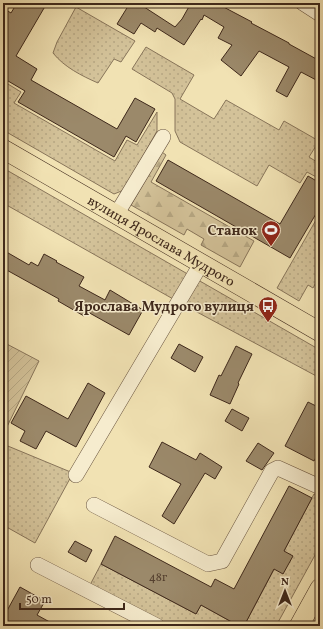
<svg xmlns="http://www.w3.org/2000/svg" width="323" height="629" font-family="Vollkorn,serif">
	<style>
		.grass { fill: url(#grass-dots); stroke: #88755a }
		.forest { fill: url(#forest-firs); stroke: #88755a }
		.garden { fill: url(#garden-furrows); stroke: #88755a }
		.building { fill: #9b896a; stroke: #3e281b }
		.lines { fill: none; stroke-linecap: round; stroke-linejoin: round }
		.minor-casing { stroke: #6b5641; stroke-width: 16 }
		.major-casing { stroke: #3e281b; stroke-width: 20 }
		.minor { stroke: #f6ecce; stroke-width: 15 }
		.major { stroke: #f1e2b3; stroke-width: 19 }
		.labels { text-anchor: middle; stroke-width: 3; stroke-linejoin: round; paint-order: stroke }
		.number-label { font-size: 12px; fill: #55402f }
		.poi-label { font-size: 14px; font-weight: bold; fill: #3e281b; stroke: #f6ecce; text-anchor: end }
		.street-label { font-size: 14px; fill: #3e281b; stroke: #f6ecce }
	</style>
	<defs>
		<pattern id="grass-dots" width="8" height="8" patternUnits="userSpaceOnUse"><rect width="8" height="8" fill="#d3c299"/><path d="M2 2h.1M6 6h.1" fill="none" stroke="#b6a783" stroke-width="1.8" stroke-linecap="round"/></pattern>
		<pattern id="forest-firs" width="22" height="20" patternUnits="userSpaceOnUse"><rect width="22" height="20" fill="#d3c299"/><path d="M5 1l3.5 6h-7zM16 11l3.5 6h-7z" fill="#b6a783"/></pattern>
		<pattern id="garden-furrows" width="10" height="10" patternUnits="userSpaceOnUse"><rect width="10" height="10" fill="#d3c299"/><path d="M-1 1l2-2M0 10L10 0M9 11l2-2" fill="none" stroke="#b6a783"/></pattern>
	</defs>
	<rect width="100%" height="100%" fill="#f1e2b3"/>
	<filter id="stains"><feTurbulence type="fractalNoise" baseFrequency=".005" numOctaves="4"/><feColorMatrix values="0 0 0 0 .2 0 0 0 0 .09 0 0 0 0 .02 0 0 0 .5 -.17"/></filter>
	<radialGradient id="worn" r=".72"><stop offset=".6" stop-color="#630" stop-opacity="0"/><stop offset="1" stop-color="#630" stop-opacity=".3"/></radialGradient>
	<!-- grass -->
	<g class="grass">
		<path d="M76,7L135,41L121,62L114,59L98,83C82,76 64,67 53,53L57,42Z"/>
		<path d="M146,47L194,75L180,99L214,119L226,100L279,130L284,121L319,141L309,157L320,164V179L307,172L300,183L269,165L257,186L180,142L175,131V99L172,93L132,69Z"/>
		<path d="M3,81L21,92L14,103L115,161L127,140L137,145L157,112V131L124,190L114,194L3,130Z"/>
		<path d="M3,168L320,350V378L182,304L3,203Z"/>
		<path d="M320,213V275L313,288L308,285L299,301L277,288Z"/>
		<path d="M3,444L73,473L35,543L3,525Z"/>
		<path d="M314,494L320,497V546L276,626H244Z"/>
		<path d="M101,564L196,614L201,605L239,626H168L90,585Z"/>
	</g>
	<!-- forest -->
	<path class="forest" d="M162,152L166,155L151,182L254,241L240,267L201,245L204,239L187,229L184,235L131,205Z"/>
	<!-- garden -->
	<path class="garden" d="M3,342L39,361L3,435Z"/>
	<!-- building -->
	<g class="building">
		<path d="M17,3H47L16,56L37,69L31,80L117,129L135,98L155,109L136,142L126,136L114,157L18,102L25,91L3,78V8L11,13Z"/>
		<path d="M130,3H138L175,27L182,19L191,3H216L252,22L251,23L289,43V44L320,61V82L301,72L287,97L276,91L289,67L259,51L241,76L221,60L232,45L218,38L224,27L204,15L202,20L201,19L184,45L157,28L155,32L141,23L134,34L117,24Z"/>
		<path d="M168,160L280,224L308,176L320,183V207L290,258L156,181Z"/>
		<path d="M3,250L29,265L31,262L38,266L44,254L57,261L56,262L84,277L79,286L105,300L110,290L143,310L129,335L86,311L84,316L58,301L59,299L3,268Z"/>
		<path d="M179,344L203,357L195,372L171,358Z"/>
		<path d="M236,346L252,354L238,383L239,384L230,404L210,395L219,375L221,376Z"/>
		<path d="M88,383L105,393L76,447L46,431L36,449L20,441L25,431L11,423L26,396L68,419Z"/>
		<path d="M308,402L320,408V450L314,461L285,446Z"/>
		<path d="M232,409L249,418L242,431L225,421Z"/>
		<path d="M162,442L196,460L200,453L222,467L215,479L205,473L174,524L162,516L181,484L149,467Z"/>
		<path d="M258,443L274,453L262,470L246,461Z"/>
		<path d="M289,486L312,498L284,551L293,556L283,574L274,569L244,626H239L201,605L196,614L101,564L115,536L211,587L215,579L234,589Z"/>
		<path d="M75,541L92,550L86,562L68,552Z"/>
		<path d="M20,587L45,601L37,615L57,626H3V618Z"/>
	</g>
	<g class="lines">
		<defs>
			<g id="minor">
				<path d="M303,3L320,14"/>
				<path d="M116,215L163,137"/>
				<path d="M76,475L201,264"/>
				<path d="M94,505L208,564L222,561L272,471L278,468L320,487"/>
				<path d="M38,565L157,626"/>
			</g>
			<g id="major">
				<path id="s1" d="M3,149L320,332"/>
				<path d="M299,626L320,588"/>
			</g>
		</defs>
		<!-- minor casing -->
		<use href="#minor" class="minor-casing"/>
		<!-- major casing -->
		<use href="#major" class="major-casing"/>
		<!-- minor -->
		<use href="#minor" class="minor"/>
		<!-- major -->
		<use href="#major" class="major"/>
	</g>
	<!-- icons -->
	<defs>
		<symbol id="stadium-pin" viewBox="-11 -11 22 30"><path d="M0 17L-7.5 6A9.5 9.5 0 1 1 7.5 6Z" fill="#8f2418" stroke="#f6ecce"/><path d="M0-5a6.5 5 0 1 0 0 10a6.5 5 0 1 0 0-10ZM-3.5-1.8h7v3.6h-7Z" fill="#fff"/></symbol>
		<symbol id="bus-pin" viewBox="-11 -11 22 30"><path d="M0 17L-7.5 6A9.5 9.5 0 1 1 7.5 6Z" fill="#8f2418" stroke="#f6ecce"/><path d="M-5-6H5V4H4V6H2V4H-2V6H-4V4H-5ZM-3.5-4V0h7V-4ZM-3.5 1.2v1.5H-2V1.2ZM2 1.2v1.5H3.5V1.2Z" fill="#fff"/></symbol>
	</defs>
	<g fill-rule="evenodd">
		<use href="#stadium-pin" x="260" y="219" width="22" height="30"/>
		<use href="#bus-pin" x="257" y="295" width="22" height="30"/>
	</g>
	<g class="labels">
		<!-- number labels -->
		<g class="number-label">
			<text x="158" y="581">48г</text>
		</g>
		<!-- poi labels -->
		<g class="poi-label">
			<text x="257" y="235">Станок</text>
			<text x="254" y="311">Ярослава Мудрого вулиця</text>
		</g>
		<!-- street labels -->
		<g class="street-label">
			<text dy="5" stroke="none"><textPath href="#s1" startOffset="183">вулиця Ярослава Мудрого</textPath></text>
		</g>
	</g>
	<!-- margin -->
	<rect width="323" height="629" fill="none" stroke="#f1e2b3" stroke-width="16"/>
	<rect x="4" y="4" width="315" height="621" fill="none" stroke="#3e281b" stroke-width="2"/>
	<rect x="8" y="8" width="307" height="613" fill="none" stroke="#3e281b"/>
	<!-- north arrow -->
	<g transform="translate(285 591)" stroke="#f6ecce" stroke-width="3" paint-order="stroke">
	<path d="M0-3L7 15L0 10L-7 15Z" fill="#3e281b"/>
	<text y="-6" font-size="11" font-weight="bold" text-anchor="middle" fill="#3e281b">N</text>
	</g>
	<!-- scale -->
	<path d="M20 603v6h104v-6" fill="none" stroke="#3e281b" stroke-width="2"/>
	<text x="26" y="603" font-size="12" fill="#3e281b" stroke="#f6ecce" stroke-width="3" paint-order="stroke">50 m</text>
	<rect width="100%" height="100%" filter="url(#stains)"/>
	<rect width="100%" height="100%" fill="url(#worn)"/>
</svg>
